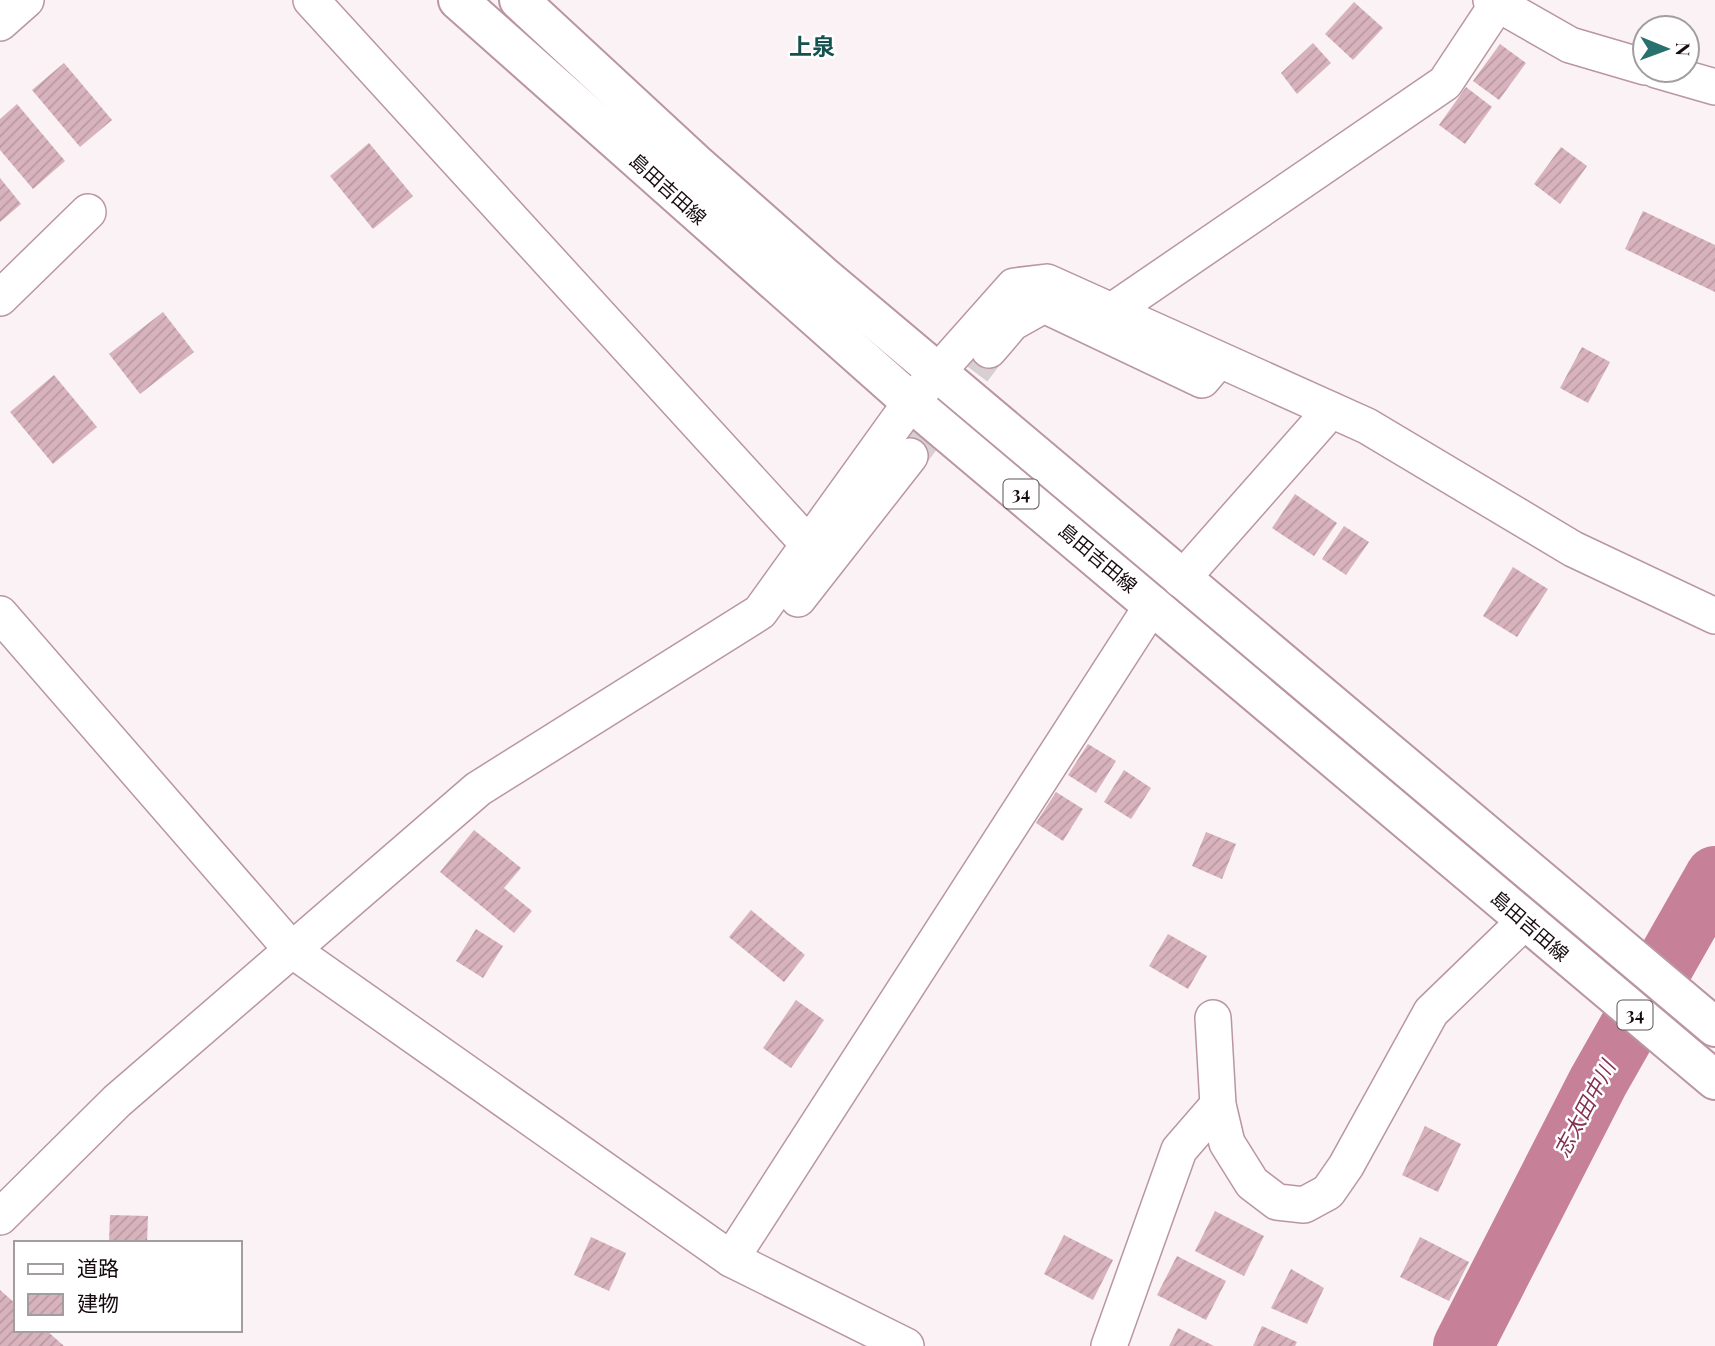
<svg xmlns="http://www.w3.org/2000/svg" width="1715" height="1346" font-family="'Playfair Display','Noto Sans JP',serif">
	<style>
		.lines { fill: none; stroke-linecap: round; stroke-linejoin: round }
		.river { stroke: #c68198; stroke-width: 60 }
		.building { fill: url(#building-hatch) }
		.minor-tunnel { stroke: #d8cfd2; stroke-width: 35; stroke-dasharray: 35 18; stroke-linecap: butt }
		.minor-casing { stroke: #ba96a1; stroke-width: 38 }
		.major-casing { stroke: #ba96a1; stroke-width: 42 }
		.minor { stroke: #fff; stroke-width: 35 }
		.major { stroke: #fff; stroke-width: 38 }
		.labels { text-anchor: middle; stroke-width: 5; stroke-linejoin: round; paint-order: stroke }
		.shield { fill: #fff; stroke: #5d5457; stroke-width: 2 }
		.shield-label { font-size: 18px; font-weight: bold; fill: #170b0f }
		.street-label { font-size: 19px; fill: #170b0f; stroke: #fff }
		.water-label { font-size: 21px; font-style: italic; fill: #833051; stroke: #fff }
		.quarter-label { font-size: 23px; font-weight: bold; fill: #15514e; stroke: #fff }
	</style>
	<defs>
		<pattern id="building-hatch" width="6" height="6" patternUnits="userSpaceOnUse" patternTransform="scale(1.75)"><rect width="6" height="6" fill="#d8b3be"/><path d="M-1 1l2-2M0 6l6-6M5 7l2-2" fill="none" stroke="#b999a2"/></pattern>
	</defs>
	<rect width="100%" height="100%" fill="#faf2f4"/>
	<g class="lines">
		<!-- river -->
		<path class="river" d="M1463,1346L1598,1082L1715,876"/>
	</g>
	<!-- building -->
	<g class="building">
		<path d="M1354,2L1383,28L1353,60L1325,34Z"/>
		<path d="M1313,43L1331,63L1297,94L1281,73Z"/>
		<path d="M1500,44L1526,63L1499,100L1473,81Z"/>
		<path d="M64,63L112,120L80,147L32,90Z"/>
		<path d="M1466,87L1492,107L1465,144L1439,125Z"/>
		<path d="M17,104L65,161L33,189L0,150V119Z"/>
		<path d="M369,143L413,196L373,229L330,176Z"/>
		<path d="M1561,147L1587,166L1560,204L1534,184Z"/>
		<path d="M0,178L21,204L0,222Z"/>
		<path d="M1643,211L1715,245V292L1625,249Z"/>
		<path d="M163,312L194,352L140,394L109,354Z"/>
		<path d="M1582,347L1610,362L1588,403L1560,388Z"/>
		<path d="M54,375L97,427L53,464L10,412Z"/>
		<path d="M1295,494L1337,523L1314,556L1272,528Z"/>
		<path d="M1344,526L1369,542L1346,575L1322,559Z"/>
		<path d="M1513,567L1548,589L1517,637L1483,616Z"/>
		<path d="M1088,744L1116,761L1096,793L1068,775Z"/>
		<path d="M1124,770L1151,788L1131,819L1104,802Z"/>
		<path d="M1056,792L1083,809L1063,841L1036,823Z"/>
		<path d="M474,830L521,868L504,888L532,911L514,933L440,872Z"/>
		<path d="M1206,832L1236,844L1222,879L1192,866Z"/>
		<path d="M751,910L805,955L784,982L729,937Z"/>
		<path d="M476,929L503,946L483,978L456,961Z"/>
		<path d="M1168,934L1207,956L1188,989L1149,966Z"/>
		<path d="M796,1000L824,1020L791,1068L763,1048Z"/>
		<path d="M1425,1126L1461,1144L1438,1192L1402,1175Z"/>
		<path d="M1215,1211L1264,1236L1244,1276L1195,1251Z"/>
		<path d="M110,1215L148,1216L147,1243H109Z"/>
		<path d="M1064,1235L1113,1260L1093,1300L1044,1274Z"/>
		<path d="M591,1237L626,1253L609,1291L574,1275Z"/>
		<path d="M1420,1237L1469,1262L1449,1301L1400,1277Z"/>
		<path d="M1177,1256L1226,1281L1206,1320L1157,1295Z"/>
		<path d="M1291,1269L1324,1288L1307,1324L1271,1308Z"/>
		<path d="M0,1290L16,1304V1330H46L64,1346H0Z"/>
		<path d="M1262,1326L1297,1342L1295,1346H1253Z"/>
		<path d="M1178,1328L1214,1346H1169Z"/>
	</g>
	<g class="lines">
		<!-- minor-tunnel -->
		<path class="minor-tunnel" d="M910,456L989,350"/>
		<defs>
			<g id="minor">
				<path d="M311,0L809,545"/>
				<path d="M1491,0L1570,45L1645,67"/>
				<path d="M0,23L26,0"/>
				<path d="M1656,70L1715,87"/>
				<path d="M0,298L88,212"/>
				<path d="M1112,311L1445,83L1500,0"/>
				<path d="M989,350L1012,323L1044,305L1202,380L1219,360"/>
				<path d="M1181,580L1331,410"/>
				<path d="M798,599L910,456"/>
				<path d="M0,614L292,950L731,1259L906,1346"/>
				<path d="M1213,1018L1218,1105L1227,1143L1252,1183L1277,1202L1304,1205L1328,1192L1346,1166L1431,1012L1525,921"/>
				<path d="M0,1217L117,1101L478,789L760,612L911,402L1014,286L1047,282L1367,426L1573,549L1715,616"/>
				<path d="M731,1259L1153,604"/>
				<path d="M1109,1346L1179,1150L1218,1105"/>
			</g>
			<g id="major">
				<path d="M458,0L911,402L1715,1080"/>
				<path d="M519,0L695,163L822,275L1715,1027"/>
			</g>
		</defs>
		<!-- minor casing -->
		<use href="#minor" class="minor-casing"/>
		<!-- major casing -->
		<use href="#major" class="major-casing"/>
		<!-- minor -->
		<use href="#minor" class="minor"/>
		<!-- major -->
		<use href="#major" class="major"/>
	</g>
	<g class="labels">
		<!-- shield labels -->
		<g class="shield">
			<rect x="1003.5" y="479.5" width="35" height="29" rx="5"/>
			<rect x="1617.5" y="1000.5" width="35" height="29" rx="5"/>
		</g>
		<g class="shield-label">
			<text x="1021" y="500">34</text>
			<text x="1635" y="1021">34</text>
		</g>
		<!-- street labels -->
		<g class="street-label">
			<text transform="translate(668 189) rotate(42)" y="7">島田吉田線</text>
			<text transform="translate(1098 558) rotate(40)" y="7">島田吉田線</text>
			<text transform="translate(1530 926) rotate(41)" y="7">島田吉田線</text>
		</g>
		<!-- water labels -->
		<g class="water-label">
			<text transform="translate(1585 1109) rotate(-62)" y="7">志太田中川</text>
		</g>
		<!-- quarter labels -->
		<g class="quarter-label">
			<text x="812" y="55">上泉</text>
		</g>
	</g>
	<!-- legend -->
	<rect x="14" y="1241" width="228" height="91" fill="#ffffff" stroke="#a29d9f" stroke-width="2"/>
	<rect x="28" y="1264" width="35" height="10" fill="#ffffff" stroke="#a29d9f" stroke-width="2"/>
	<text x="77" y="1276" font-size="21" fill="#170b0f">道路</text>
	<rect x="28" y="1294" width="35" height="21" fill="url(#building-hatch)" stroke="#a29d9f" stroke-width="2"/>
	<text x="77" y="1311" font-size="21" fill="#170b0f">建物</text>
	<!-- north arrow -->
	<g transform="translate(1666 49) rotate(91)"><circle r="33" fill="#ffffff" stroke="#a29d9f" stroke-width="2"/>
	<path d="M0-5L12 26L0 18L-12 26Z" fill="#28716e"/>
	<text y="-10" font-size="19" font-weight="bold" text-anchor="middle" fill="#170b0f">N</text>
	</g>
</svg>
